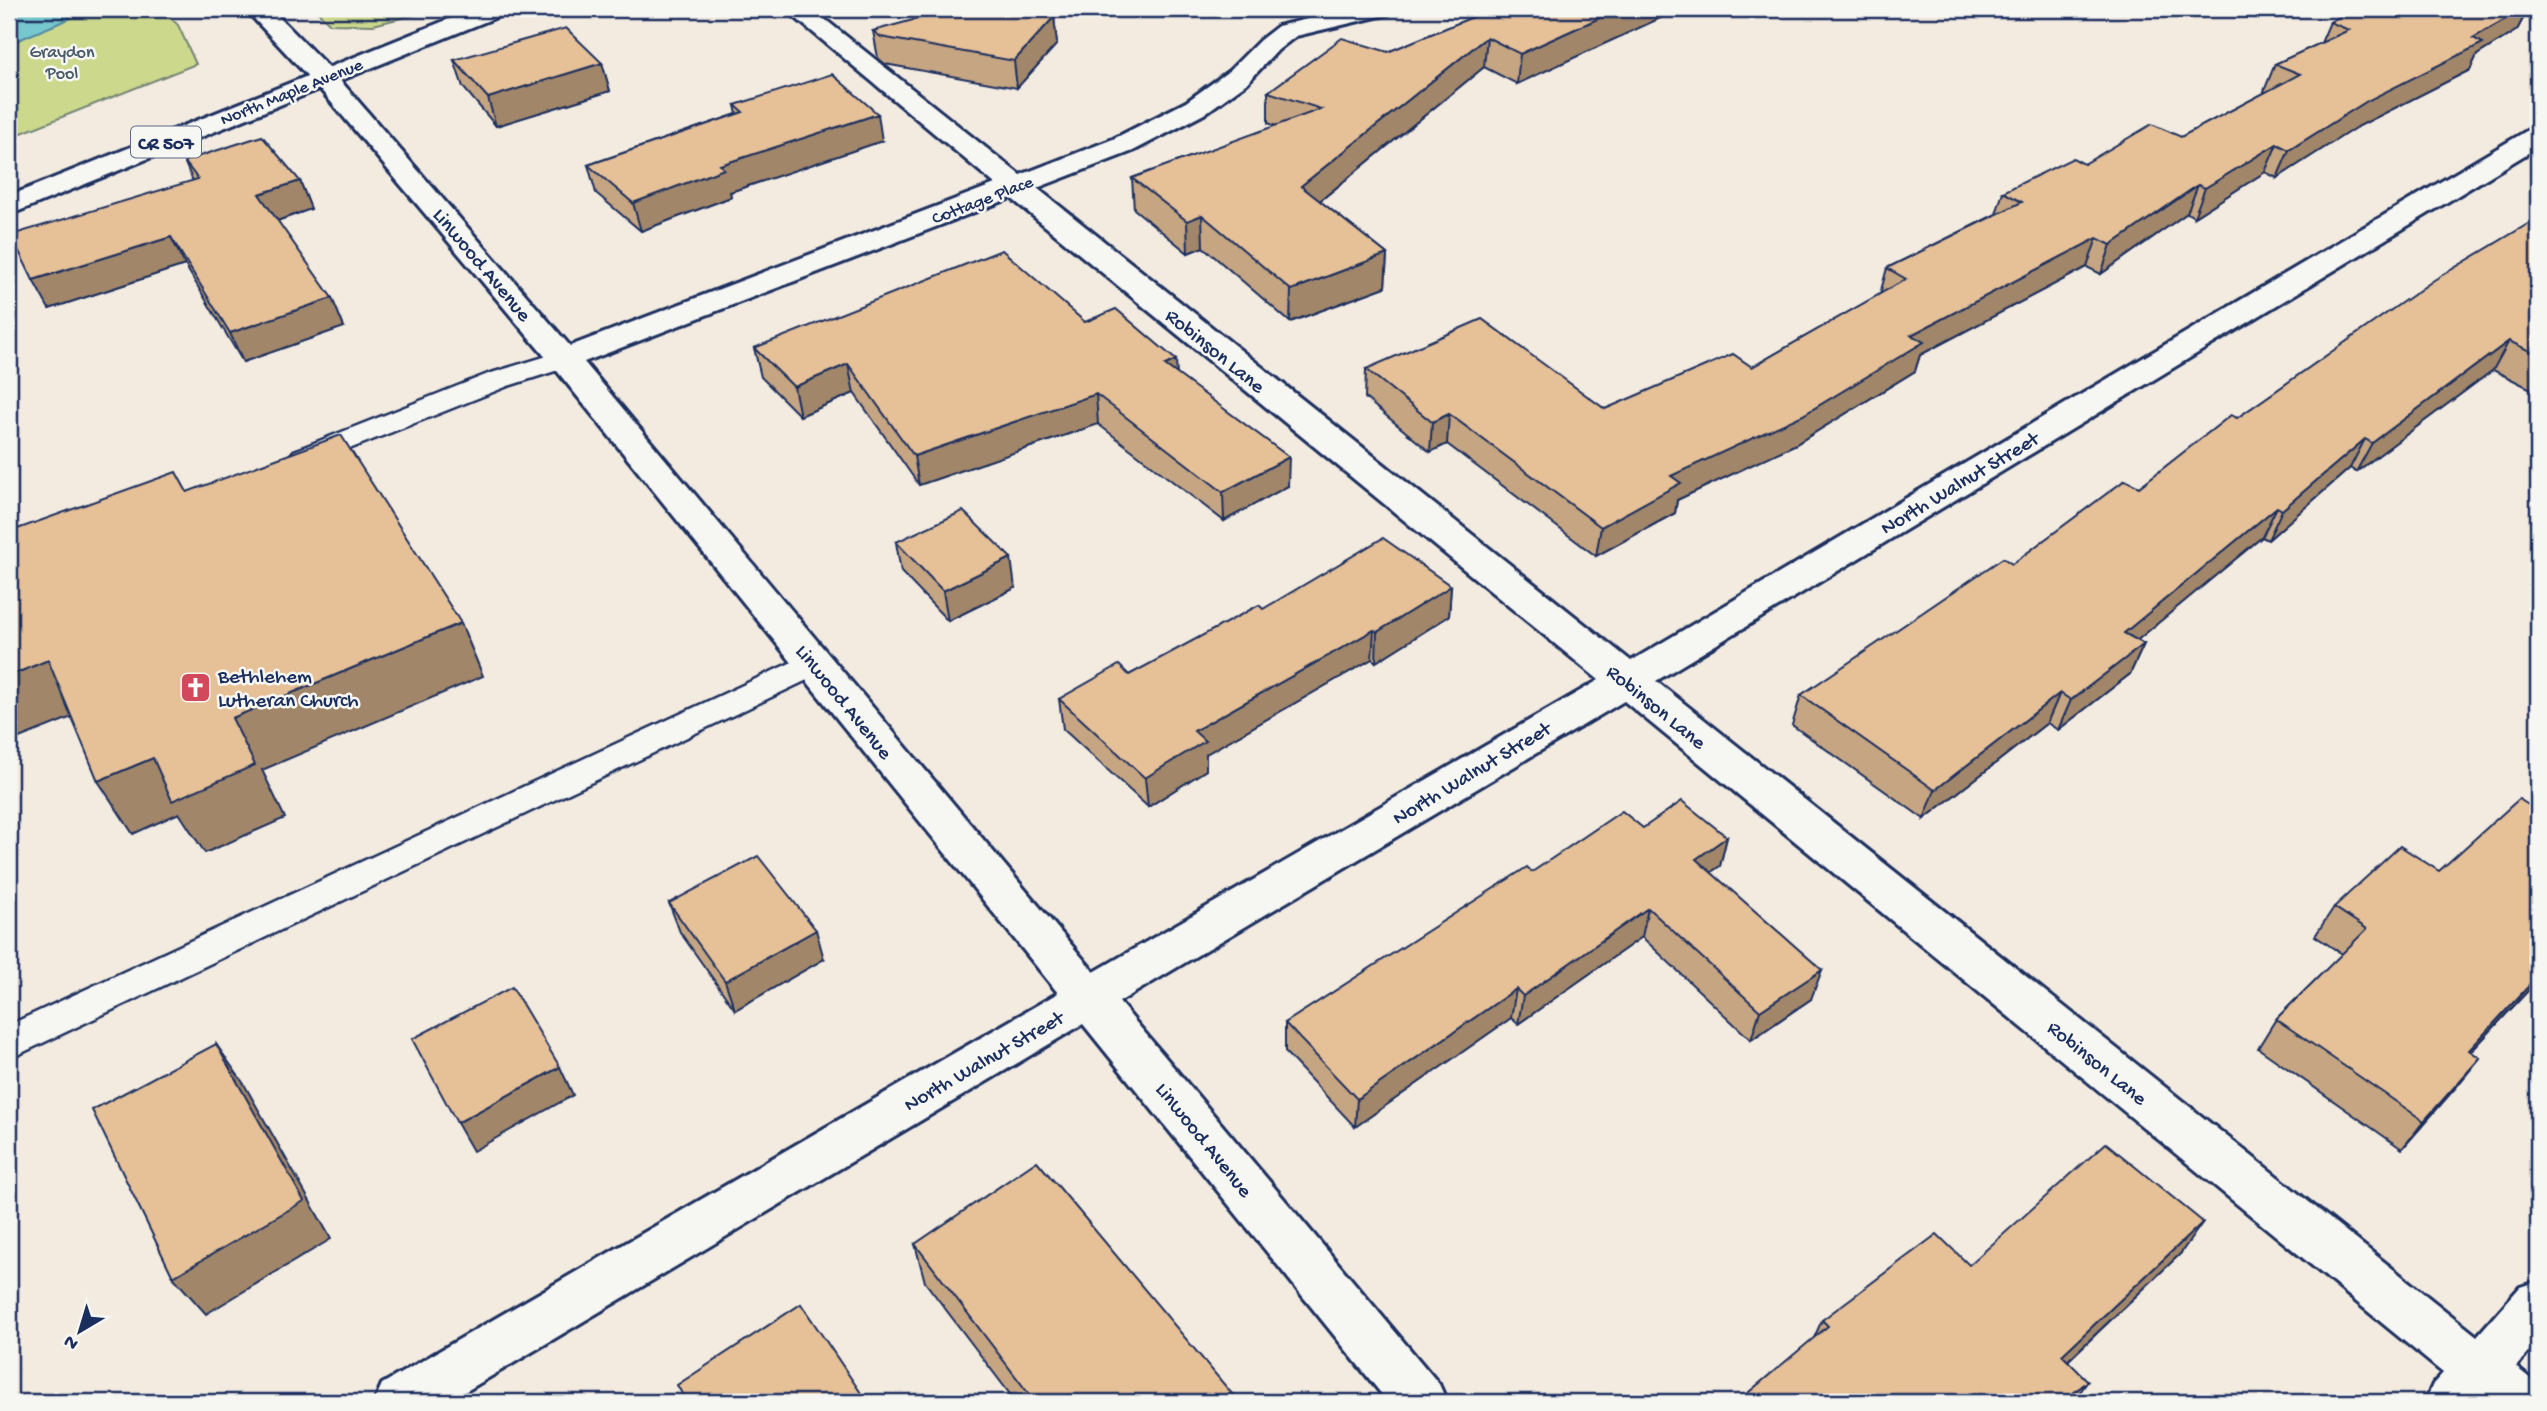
<svg xmlns="http://www.w3.org/2000/svg" width="2547" height="1411" font-family="'Gochi Hand',sans-serif">
	<style>
		.green { fill: #ccd98c; stroke: #748475; stroke-width: 2 }
		.water { fill: #76c7ce; stroke: #528aa1; stroke-width: 2 }
		.lines { fill: none; stroke-linecap: round; stroke-linejoin: round }
		.lane-casing { stroke: #1b2f5e; stroke-width: 5 }
		.street-casing { stroke: #1b2f5e; stroke-width: 6 }
		.secondary-casing { stroke: #1b2f5e; stroke-width: 6 }
		.primary-casing { stroke: #1b2f5e; stroke-width: 6 }
		.lane { fill: #f6f6f2; fill-rule: evenodd }
		.street { fill: #f6f6f2; fill-rule: evenodd }
		.secondary { fill: #f6f6f2; fill-rule: evenodd }
		.primary { fill: #f6f6f2; fill-rule: evenodd }
		.wall { fill: #c6a582; stroke: #1b2f5e; stroke-width: 2 }
		.shaded-wall { fill: #a1866a; stroke: #1b2f5e; stroke-width: 2 }
		.building { fill: #e6c097; stroke: #1b2f5e; stroke-width: 2 }
		.labels { text-anchor: middle; stroke-width: 5; stroke-linejoin: round; paint-order: stroke }
		.far-park-label { font-size: 18px; fill: #475a6a; stroke: #f6f6f2 }
		.far-street-label { font-size: 18px; fill: #1b2f5e; stroke: #f6f6f2 }
		.shield { fill: #f6f6f2; stroke: #5d6b8a; stroke-width: 2 }
		.shield-label { font-size: 19px; font-weight: bold; fill: #1b2f5e }
		.street-label { font-size: 21px; fill: #1b2f5e; stroke: #f6f6f2 }
		.poi-label { font-size: 21px; fill: #1b2f5e; stroke: #f6f6f2; text-anchor: start }
	</style>
	<rect width="100%" height="100%" fill="#f3ebe0"/>
	<filter id="ink" filterUnits="userSpaceOnUse"><feTurbulence type="fractalNoise" baseFrequency=".0143" numOctaves="2"/><feDisplacementMap in="SourceGraphic" scale="14" xChannelSelector="R" yChannelSelector="G"/><feConvolveMatrix kernelMatrix="1 2 1 2 8 2 1 2 1" color-interpolation-filters="sRGB"/></filter>
	<g filter="url(#ink)">
		<!-- green -->
		<g class="green">
			<path d="M9,9H161L178,25L196,64L9,138Z"/>
			<path d="M315,9H439L373,25L330,24Z"/>
		</g>
		<!-- water -->
		<path class="water" d="M9,9H63L71,18L9,44Z"/>
		<g class="lines">
			<defs>
				<g id="lane">
					<path d="M564,351L574,353L578,359L574,365L508,386L314,463L304,466L294,463L289,457L294,451L488,374Z"/>
					<path d="M814,652L826,655L830,663L826,671L9,1059V1025Z"/>
				</g>
				<path id="street" d="M785,9H812L1020,175L1113,139L1186,102L1229,71L1260,40L1278,26L1349,9H1392L1389,14L1296,36L1278,50L1247,83L1204,114L1133,151L1037,188L1631,661L2528,130L2538,128V147L1656,681L2477,1336L2520,1287L2538,1281V1341L2516,1367L2537,1384L2538,1402H2425L2433,1384L2443,1373L1624,701L1119,1002L1439,1384L1447,1402H1388L1083,1024L448,1402H374L382,1384L1058,993L553,366L310,77L314,71L323,69L332,71L570,346L995,184ZM1011,198L1599,680L1094,972L584,362Z"/>
				<path id="secondary" d="M245,9H271L332,71L336,77L332,83L323,85L314,83Z"/>
				<path id="primary" d="M474,9H507L504,14L9,215V196Z"/>
			</defs>
			<!-- lane casing -->
			<use href="#lane" class="lane-casing"/>
			<!-- street casing -->
			<use href="#street" class="street-casing"/>
			<!-- secondary casing -->
			<use href="#secondary" class="secondary-casing"/>
			<!-- primary casing -->
			<use href="#primary" class="primary-casing"/>
			<!-- lane -->
			<use href="#lane" class="lane"/>
			<!-- street -->
			<use href="#street" class="street"/>
			<!-- secondary -->
			<use href="#secondary" class="secondary"/>
			<!-- primary -->
			<use href="#primary" class="primary"/>
		</g>
		<!-- wall -->
		<g class="wall">
			<path d="M1492,9H1679L1517,84L1484,67L1320,201L1387,254L1385,287L1290,322L1203,247L1188,253L1134,209L1132,178L1276,126L1268,123V92L1388,52Z"/>
			<path d="M2353,9H2528L2517,30L2477,55L2470,70L2355,128L2277,178L2265,172L2194,217L2187,213L2101,274L2087,267L1920,355L1915,371L1796,444L1677,500L1675,513L1596,556L1447,444L1430,452L1365,398L1366,369L1605,409L1752,367L1880,294L1887,268L1996,214L2003,192L2084,164L2181,137L2266,92L2264,91L2275,64L2321,43L2330,22Z"/>
			<path d="M1054,17L1057,44L1017,88L885,64L878,58L873,31Z"/>
			<path d="M454,60L602,63L610,91L496,126L463,87Z"/>
			<path d="M735,105L882,141L730,192L731,197L641,231L596,193L588,165L737,114Z"/>
			<path d="M184,161L300,181L311,209L277,221L344,327L243,362L185,265L49,309L193,181Z"/>
			<path d="M2538,218V391L2537,392L2493,370L2356,472L2350,468L2268,540L2262,537L2137,640L2144,644L2130,674L2058,730L2047,723L1924,819L1792,725L1801,695L2139,487L2237,418Z"/>
			<path d="M1085,322L1177,374L1288,486L1224,521L1098,424L919,485L854,393L800,416L761,377L754,348Z"/>
			<path d="M896,542L1015,588L948,621L901,572Z"/>
			<path d="M1451,586L1449,616L1376,662L1372,659L1206,754V770L1148,807L1063,729L1059,699L1129,675L1263,609Z"/>
			<path d="M2538,811V980L2471,1052L2457,1086L2402,1149L2258,1048L2276,1019L2342,954L2315,936L2334,907L2439,871Z"/>
			<path d="M1643,828L1727,837L1720,866L1711,872L1811,999L1751,1040L1642,937L1518,1024L1511,1018L1355,1127L1285,1052V1023Z"/>
			<path d="M669,903L824,959L735,1010L680,932Z"/>
			<path d="M915,1244L1234,1402H1016L925,1282Z"/>
			<path d="M2180,1254L2068,1361L1814,1338L1822,1320L1969,1265Z"/>
		</g>
		<!-- shaded-wall -->
		<g class="shaded-wall">
			<path d="M1619,9H1680L1517,84L1520,54Z"/>
			<path d="M2522,9H2528L2517,30L2477,55L2470,70L2355,128L2277,178L2289,150L2367,101Z"/>
			<path d="M1054,17L1057,44L1017,88L1014,61Z"/>
			<path d="M1487,37L1484,67L1300,217L1301,186Z"/>
			<path d="M602,63L610,91L496,126L488,98Z"/>
			<path d="M878,114L882,141L730,192L731,197L641,231L633,203L720,165Z"/>
			<path d="M2277,144L2265,172L2194,217L2205,188Z"/>
			<path d="M300,181L311,209L271,223L259,194Z"/>
			<path d="M2198,185L2187,213L2101,274L2111,245Z"/>
			<path d="M1202,215L1203,247L1188,253L1187,221Z"/>
			<path d="M171,237L185,265L49,309L33,280Z"/>
			<path d="M2097,238L2087,267L1920,355L1915,371L1796,444L1677,500L1675,513L1596,556L1601,527L1671,476L1911,335Z"/>
			<path d="M1387,254L1385,287L1290,322L1291,290Z"/>
			<path d="M332,298L344,327L243,362L230,333Z"/>
			<path d="M2509,341L2493,370L2356,472L2372,443Z"/>
			<path d="M1176,360L1178,390L1165,365Z"/>
			<path d="M848,364L854,393L800,416L794,387Z"/>
			<path d="M1096,394L1098,424L919,485L914,456Z"/>
			<path d="M1449,414L1447,444L1430,452L1432,422Z"/>
			<path d="M2365,439L2350,468L2268,540L2282,510Z"/>
			<path d="M1289,457L1288,486L1224,521L1223,492Z"/>
			<path d="M2277,507L2262,537L2111,662L2124,633Z"/>
			<path d="M1011,558L1015,588L948,621L943,591Z"/>
			<path d="M1451,586L1449,616L1376,662L1377,632Z"/>
			<path d="M461,623L483,676L262,770L285,818L205,853L179,813L133,834L98,781L153,758L232,718Z"/>
			<path d="M1374,630L1372,659L1206,754V770L1148,807L1145,778L1194,731Z"/>
			<path d="M2144,644L2130,674L2058,730L2071,700Z"/>
			<path d="M48,660L82,713L9,742V676Z"/>
			<path d="M2060,693L2047,723L1924,819L1935,790Z"/>
			<path d="M1727,837L1720,866L1688,888L1696,859Z"/>
			<path d="M1648,908L1642,937L1518,1024L1523,996Z"/>
			<path d="M816,930L824,959L735,1010L725,981Z"/>
			<path d="M1822,970L1811,999L1751,1040L1760,1011Z"/>
			<path d="M2538,976V980L2446,1078L2469,1050Z"/>
			<path d="M1516,989L1511,1018L1355,1127L1357,1099Z"/>
			<path d="M216,1044L244,1084L331,1239L206,1314L173,1277Z"/>
			<path d="M2480,1058L2457,1086L2402,1149L2424,1121Z"/>
			<path d="M560,1067L573,1095L473,1151L457,1123Z"/>
			<path d="M2203,1222L2180,1254L2042,1385L2062,1355Z"/>
			<path d="M2088,1381L2073,1402H2062Z"/>
			<path d="M1233,1395L1234,1402H1224Z"/>
		</g>
		<!-- building -->
		<g class="building">
			<path d="M953,9H1040L1054,17L1014,61L881,37L873,31Z"/>
			<path d="M1492,9H1619L1520,54L1487,37L1301,186L1387,254L1291,290L1202,215L1187,221L1132,178L1321,109L1268,92L1342,38L1388,52Z"/>
			<path d="M2353,9H2522L2473,38L2483,43L2367,101L2289,150L2277,144L2205,188L2198,185L2111,245L2097,238L1911,335L1924,342L1803,415L1671,476L1681,483L1601,527L1449,414L1432,422L1366,369L1482,319L1605,409L1733,354L1752,367L1906,279L1887,268L2022,202L2003,192L2073,158L2084,164L2152,124L2181,137L2300,74L2275,64L2349,30L2330,22Z"/>
			<path d="M566,28L602,63L488,98L454,60Z"/>
			<path d="M832,74L878,114L720,165L724,169L633,203L588,165L743,112L735,105Z"/>
			<path d="M262,136L300,181L259,194L332,298L230,333L171,237L33,280L11,235L198,179L184,161Z"/>
			<path d="M2538,218V355L2509,341L2372,443L2365,439L2282,510L2277,507L2124,633L2144,644L2071,700L2060,693L1935,790L1801,695L2003,558L2012,564L2125,480L2139,487L2231,415L2237,418L2434,280Z"/>
			<path d="M1002,250L1085,322L1116,309L1176,360L1165,365L1289,457L1223,492L1096,394L914,456L848,364L794,387L754,348Z"/>
			<path d="M341,435L461,623L232,718L255,765L172,801L153,758L98,781L48,660L9,676V532L176,472L187,492Z"/>
			<path d="M963,511L1011,558L943,591L896,542Z"/>
			<path d="M1383,538L1451,586L1377,632L1374,630L1194,731L1205,741L1145,778L1059,699L1119,665L1129,675L1259,605L1263,609Z"/>
			<path d="M2519,799L2538,811V976L2469,1050L2480,1058L2424,1121L2276,1019L2367,929L2334,907L2400,846L2439,871Z"/>
			<path d="M1682,801L1727,837L1696,859L1822,970L1760,1011L1648,908L1523,996L1516,989L1357,1099L1285,1023L1527,867L1532,872L1622,811L1643,828Z"/>
			<path d="M758,856L816,930L725,981L669,903Z"/>
			<path d="M512,987L560,1067L457,1123L412,1039Z"/>
			<path d="M216,1044L304,1201L173,1277L92,1110Z"/>
			<path d="M2106,1143L2203,1222L2062,1355L2088,1381L2062,1402H1737L1828,1326L1822,1320L1937,1234L1969,1265Z"/>
			<path d="M1037,1161L1233,1395L1224,1402H1035L915,1244Z"/>
			<path d="M801,1304L867,1402H687L677,1385Z"/>
		</g>
	</g>
	<!-- icons -->
	<defs>
		<symbol id="church-square" viewBox="-11 -11 22 22"><rect x="-9" y="-9" width="18" height="18" rx="4" fill="#d1495b" stroke="#f6f6f2"/><path d="M-1.2-6h2.4v3.5h3.3v2.4h-3.3V6h-2.4V-.1h-3.3v-2.4h3.3Z" fill="#fff"/></symbol>
	</defs>
	<g fill-rule="evenodd">
		<use href="#church-square" x="178" y="670" width="35" height="35"/>
	</g>
	<g class="labels">
		<!-- far-park labels -->
		<g class="far-park-label">
			<text x="62" y="57">Graydon<tspan x="62" dy="21">Pool</tspan></text>
		</g>
		<!-- far-street labels -->
		<g class="far-street-label">
			<text transform="translate(291 91) rotate(-22)" y="6">North Maple Avenue</text>
			<text transform="translate(982 199) rotate(-21)" y="6">Cottage Place</text>
		</g>
		<!-- shield labels -->
		<rect class="shield" x="131" y="126.5" width="70" height="31" rx="5"/>
		<g class="shield-label">
			<text x="166" y="149">CR 507</text>
		</g>
		<!-- street labels -->
		<g class="street-label">
			<text transform="translate(483 264) rotate(50)" y="7">Linwood Avenue</text>
			<text transform="translate(1216 350) rotate(39)" y="7">Robinson Lane</text>
			<text transform="translate(1959 482) rotate(-31)" y="7">North Walnut Street</text>
			<text transform="translate(845 701) rotate(51)" y="7">Linwood Avenue</text>
			<text transform="translate(1657 706) rotate(39)" y="7">Robinson Lane</text>
			<text transform="translate(1471 772) rotate(-31)" y="7">North Walnut Street</text>
			<text transform="translate(983 1060) rotate(-30)" y="7">North Walnut Street</text>
			<text transform="translate(2098 1062) rotate(39)" y="7">Robinson Lane</text>
			<text transform="translate(1205 1139) rotate(51)" y="7">Linwood Avenue</text>
		</g>
		<!-- poi labels -->
		<g class="poi-label">
			<text x="218" y="682">Bethlehem<tspan x="218" dy="24">Lutheran Church</tspan></text>
		</g>
	</g>
	<!-- margin -->
	<rect width="2547" height="1411" fill="none" stroke="#f6f6f2" stroke-width="35"/>
	<rect x="18" y="18" width="2512" height="1376" fill="none" stroke="#1b2f5e" stroke-width="2.5" filter="url(#ink)"/>
	<!-- north arrow -->
	<g transform="translate(80 1331) rotate(218)" stroke="#f6f6f2" stroke-width="5" paint-order="stroke">
	<path d="M0-5L12 26L0 18L-12 26Z" fill="#1b2f5e"/>
	<text y="-10" font-size="19" font-weight="bold" text-anchor="middle" fill="#1b2f5e">N</text>
	</g>
</svg>
